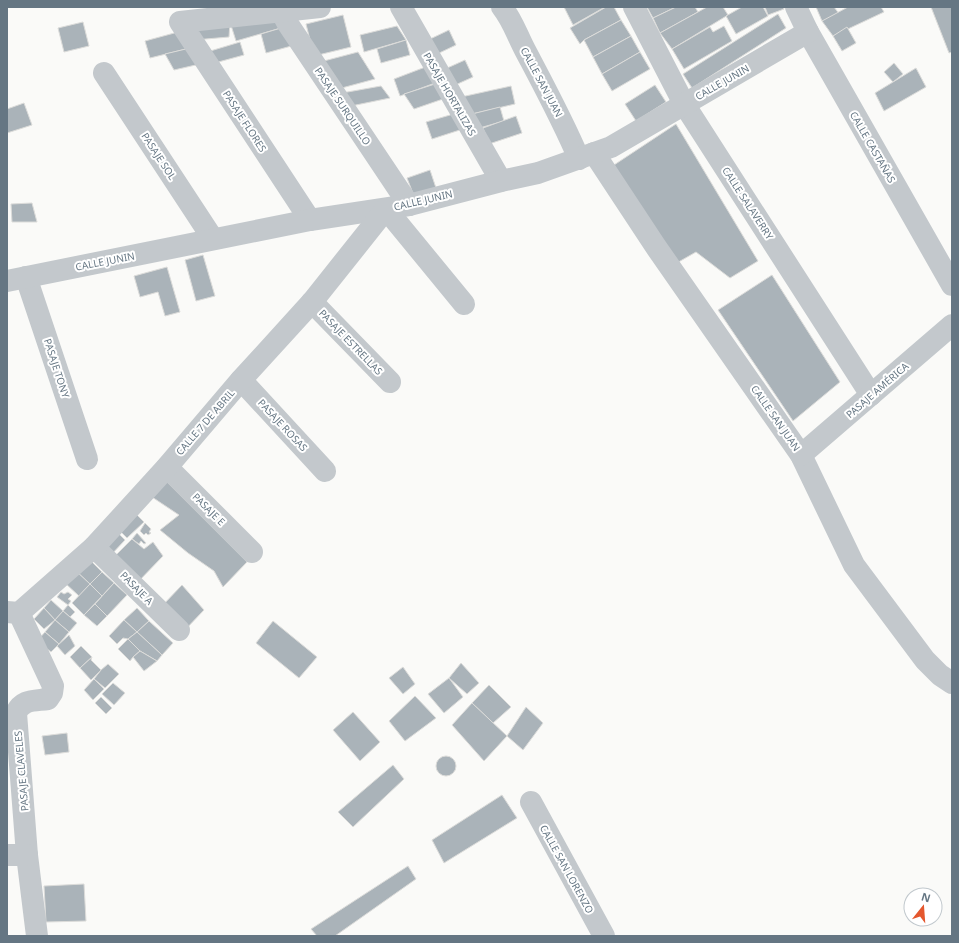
<svg xmlns="http://www.w3.org/2000/svg" width="959" height="943" font-family="'Noto Sans',sans-serif">
	<style>
		.building { fill: #aab3b9; stroke: #dcdcda }
		.lines { fill: none; stroke-linecap: round; stroke-linejoin: round }
		.minor { stroke: #c3c8cc; stroke-width: 22 }
		.labels { text-anchor: middle; stroke-width: 4; stroke-linejoin: round; paint-order: stroke }
		.street-label { font-size: 10px; fill: #657683; stroke: #fff }
	</style>
	<rect width="100%" height="100%" fill="#fafaf8"/>
	<!-- building -->
	<g class="building">
		<path d="M564,7H605L573,25Z"/>
		<path d="M606,7H614L621,20L584,40L580,44L570,28Z"/>
		<path d="M647,7H676L653,18Z"/>
		<path d="M676,7H695L698,12L660,33L653,18Z"/>
		<path d="M707,7H723L728,15L672,49L660,33Z"/>
		<path d="M742,7H763L768,16L736,34L726,16Z"/>
		<path d="M765,7H783L784,9L768,15Z"/>
		<path d="M816,7H834L840,15L822,21Z"/>
		<path d="M848,7H881L884,12L833,36L822,21Z"/>
		<path d="M932,7H952V52L949,53L931,7Z"/>
		<path d="M778,14L786,28L692,88L683,74Z"/>
		<path d="M277,15L281,28L236,41L230,22Z"/>
		<path d="M343,15L351,47L314,56L306,24Z"/>
		<path d="M621,20L631,36L593,57L584,40Z"/>
		<path d="M83,22L89,46L64,52L58,28Z"/>
		<path d="M230,22L229,37L194,40L189,24Z"/>
		<path d="M397,26L406,40L364,52L360,35Z"/>
		<path d="M724,26L732,41L684,69L672,49L710,27L713,32Z"/>
		<path d="M847,27L856,43L842,51L833,36Z"/>
		<path d="M281,28L295,45L266,53L261,34Z"/>
		<path d="M449,30L456,45L435,55L428,40Z"/>
		<path d="M178,32L190,48L150,58L145,41Z"/>
		<path d="M631,36L640,52L602,74L593,57Z"/>
		<path d="M406,40L410,55L381,63L377,49Z"/>
		<path d="M240,42L244,55L211,64L207,52Z"/>
		<path d="M190,48L200,64L174,70L165,54Z"/>
		<path d="M358,52L375,79L338,89L320,62Z"/>
		<path d="M640,52L650,69L612,91L602,74Z"/>
		<path d="M465,60L473,77L453,86L445,69Z"/>
		<path d="M894,63L903,74L893,82L884,72Z"/>
		<path d="M428,66L435,83L400,96L394,79Z"/>
		<path d="M916,68L926,87L884,111L875,93Z"/>
		<path d="M438,83L443,99L414,109L404,94Z"/>
		<path d="M655,85L666,102L636,121L625,104Z"/>
		<path d="M381,86L390,98L351,106L342,93Z"/>
		<path d="M511,86L515,104L472,114L461,97Z"/>
		<path d="M24,103L32,125L7,133V109Z"/>
		<path d="M500,107L504,121L476,129L472,114Z"/>
		<path d="M457,113L466,128L432,139L426,122Z"/>
		<path d="M516,116L522,133L489,144L483,128Z"/>
		<path d="M676,124L758,261L730,278L696,252L675,264L614,165Z"/>
		<path d="M430,170L436,188L414,196L407,178Z"/>
		<path d="M32,203L37,222H12L11,204Z"/>
		<path d="M203,255L215,296L196,301L185,260Z"/>
		<path d="M167,267L180,312L165,316L158,292L140,297L134,276Z"/>
		<path d="M772,275L840,382L793,421L718,310Z"/>
		<path d="M164,479L247,562L223,587L214,571L188,553L160,530L179,515L146,493Z"/>
		<path d="M136,514L144,522L127,538L119,530Z"/>
		<path d="M145,523L151,529L149,532L151,533L148,535L146,533L144,535L140,531Z"/>
		<path d="M137,533L146,543L144,544L141,541L139,544L132,539Z"/>
		<path d="M119,534L125,540L110,556L103,549Z"/>
		<path d="M132,539L144,549L153,542L163,556L135,585L112,559Z"/>
		<path d="M88,558L102,572L90,584L76,571Z"/>
		<path d="M76,571L90,584L79,596L65,583Z"/>
		<path d="M102,572L114,583L102,596L90,584Z"/>
		<path d="M114,583L127,595L107,616L95,604Z"/>
		<path d="M90,584L102,596L84,615L72,603Z"/>
		<path d="M182,585L204,610L183,632L162,606Z"/>
		<path d="M61,592L64,594L68,592L72,595L68,599L71,601L68,605L57,597Z"/>
		<path d="M51,600L63,611L55,620L44,608Z"/>
		<path d="M95,604L107,616L97,626L84,615Z"/>
		<path d="M68,605L75,612L70,617L63,611Z"/>
		<path d="M44,608L55,620L44,629L34,619Z"/>
		<path d="M137,608L149,621L137,632L124,620Z"/>
		<path d="M63,611L77,623L69,632L55,620Z"/>
		<path d="M55,620L69,632L59,644L45,632Z"/>
		<path d="M124,620L137,632L128,639L123,638L117,644L109,636Z"/>
		<path d="M149,621L173,643L162,655L137,632Z"/>
		<path d="M273,621L317,657L299,678L256,643Z"/>
		<path d="M45,632L59,644L51,652L37,641Z"/>
		<path d="M137,632L162,655L157,661L140,651L128,639Z"/>
		<path d="M69,635L75,646L65,655L57,646Z"/>
		<path d="M128,639L140,651L133,657L130,661L118,649Z"/>
		<path d="M81,646L92,657L80,668L70,657Z"/>
		<path d="M140,651L157,661L144,671L133,657Z"/>
		<path d="M92,657L91,660L101,670L91,680L80,668Z"/>
		<path d="M461,663L479,683L467,694L449,678Z"/>
		<path d="M108,664L119,674L105,688L94,679L101,670Z"/>
		<path d="M403,667L415,684L403,694L389,678Z"/>
		<path d="M449,678L463,697L444,713L428,694Z"/>
		<path d="M94,679L104,689L93,700L84,690Z"/>
		<path d="M113,683L125,693L114,705L102,694Z"/>
		<path d="M489,685L511,707L493,723L472,703Z"/>
		<path d="M415,696L436,718L405,741L389,721Z"/>
		<path d="M101,697L112,708L106,714L95,703Z"/>
		<path d="M472,703L507,736L484,761L452,725Z"/>
		<path d="M526,707L543,723L523,750L507,736Z"/>
		<path d="M353,712L380,742L360,761L333,730Z"/>
		<path d="M67,733L69,752L45,755L42,736Z"/>
		<circle cx="446" cy="766" r="10"/>
		<path d="M393,765L404,779L353,827L338,812Z"/>
		<path d="M502,795L517,818L444,863L432,840Z"/>
		<path d="M408,866L416,879L335,936H317L311,929Z"/>
		<path d="M84,884L86,921L46,922L44,886Z"/>
	</g>
	<g class="lines">
		<!-- minor -->
		<g class="minor">
			<path d="M279,7L288,24L409,205"/>
			<path d="M401,7L501,181"/>
			<path d="M502,7C513,21 517,35 525,50C544,86 563,121 579,159"/>
			<path d="M634,7L684,104L871,395"/>
			<path d="M796,7L808,32L952,285"/>
			<path d="M104,73L213,239"/>
			<path d="M594,153L656,247L801,455L854,565L925,660L940,675L952,683"/>
			<path d="M310,220L180,22L320,7"/>
			<path d="M26,277L87,459"/>
			<path d="M7,281L310,220L409,205L501,181L538,173L611,147L808,32"/>
			<path d="M312,302L390,382"/>
			<path d="M241,380L325,471"/>
			<path d="M801,455L952,325"/>
			<path d="M167,467L252,552"/>
			<path d="M94,547L179,630"/>
			<path d="M7,612L19,613L94,547L167,467L241,380L312,302L386,209L464,304"/>
			<path d="M19,613L53,686L52,693L48,699C34,701 22,699 16,713L27,855L37,936"/>
			<path d="M531,802L604,936"/>
			<path d="M7,855H27"/>
		</g>
	</g>
	<g class="labels">
		<!-- street labels -->
		<g class="street-label">
			<text transform="translate(542 82) rotate(62)" y="4">CALLE SAN JUAN</text>
			<text transform="translate(722 82) rotate(-30)" y="4">CALLE JUNIN</text>
			<text transform="translate(450 94) rotate(60)" y="4">PASAJE HORTALIZAS</text>
			<text transform="translate(343 106) rotate(56)" y="4">PASAJE SURQUILLO</text>
			<text transform="translate(245 121) rotate(57)" y="4">PASAJE FLORES</text>
			<text transform="translate(873 147) rotate(60)" y="4">CALLE CASTAÑAS</text>
			<text transform="translate(159 156) rotate(57)" y="4">PASAJE SOL</text>
			<text transform="translate(423 200) rotate(-13)" y="4">CALLE JUNIN</text>
			<text transform="translate(748 203) rotate(57)" y="4">CALLE SALAVERRY</text>
			<text transform="translate(105 261) rotate(-11)" y="4">CALLE JUNIN</text>
			<text transform="translate(351 342) rotate(46)" y="4">PASAJE ESTRELLAS</text>
			<text transform="translate(57 368) rotate(72)" y="4">PASAJE TONY</text>
			<text transform="translate(877 390) rotate(-41)" y="4">PASAJE AMÉRICA</text>
			<text transform="translate(776 418) rotate(55)" y="4">CALLE SAN JUAN</text>
			<text transform="translate(205 422) rotate(-49)" y="4">CALLE 7 DE ABRIL</text>
			<text transform="translate(283 425) rotate(47)" y="4">PASAJE ROSAS</text>
			<text transform="translate(209 509) rotate(45)" y="4">PASAJE E</text>
			<text transform="translate(137 588) rotate(45)" y="4">PASAJE A</text>
			<text transform="translate(21 771) rotate(-95)" y="4">PASAJE CLAVELES</text>
			<text transform="translate(567 869) rotate(61)" y="4">CALLE SAN LORENZO</text>
		</g>
	</g>
	<!-- border -->
	<rect width="959" height="943" fill="none" stroke="#657683" stroke-width="16"/>
	<!-- north arrow -->
	<g transform="translate(923 907) rotate(17)"><circle r="19" fill="#ffffff" stroke="#c1c8cd"/>
	<path d="M0-3L7 15L0 10L-7 15Z" fill="#e4572e"/>
	<text y="-6" font-size="11" font-weight="bold" text-anchor="middle" fill="#657683">N</text>
	</g>
</svg>
